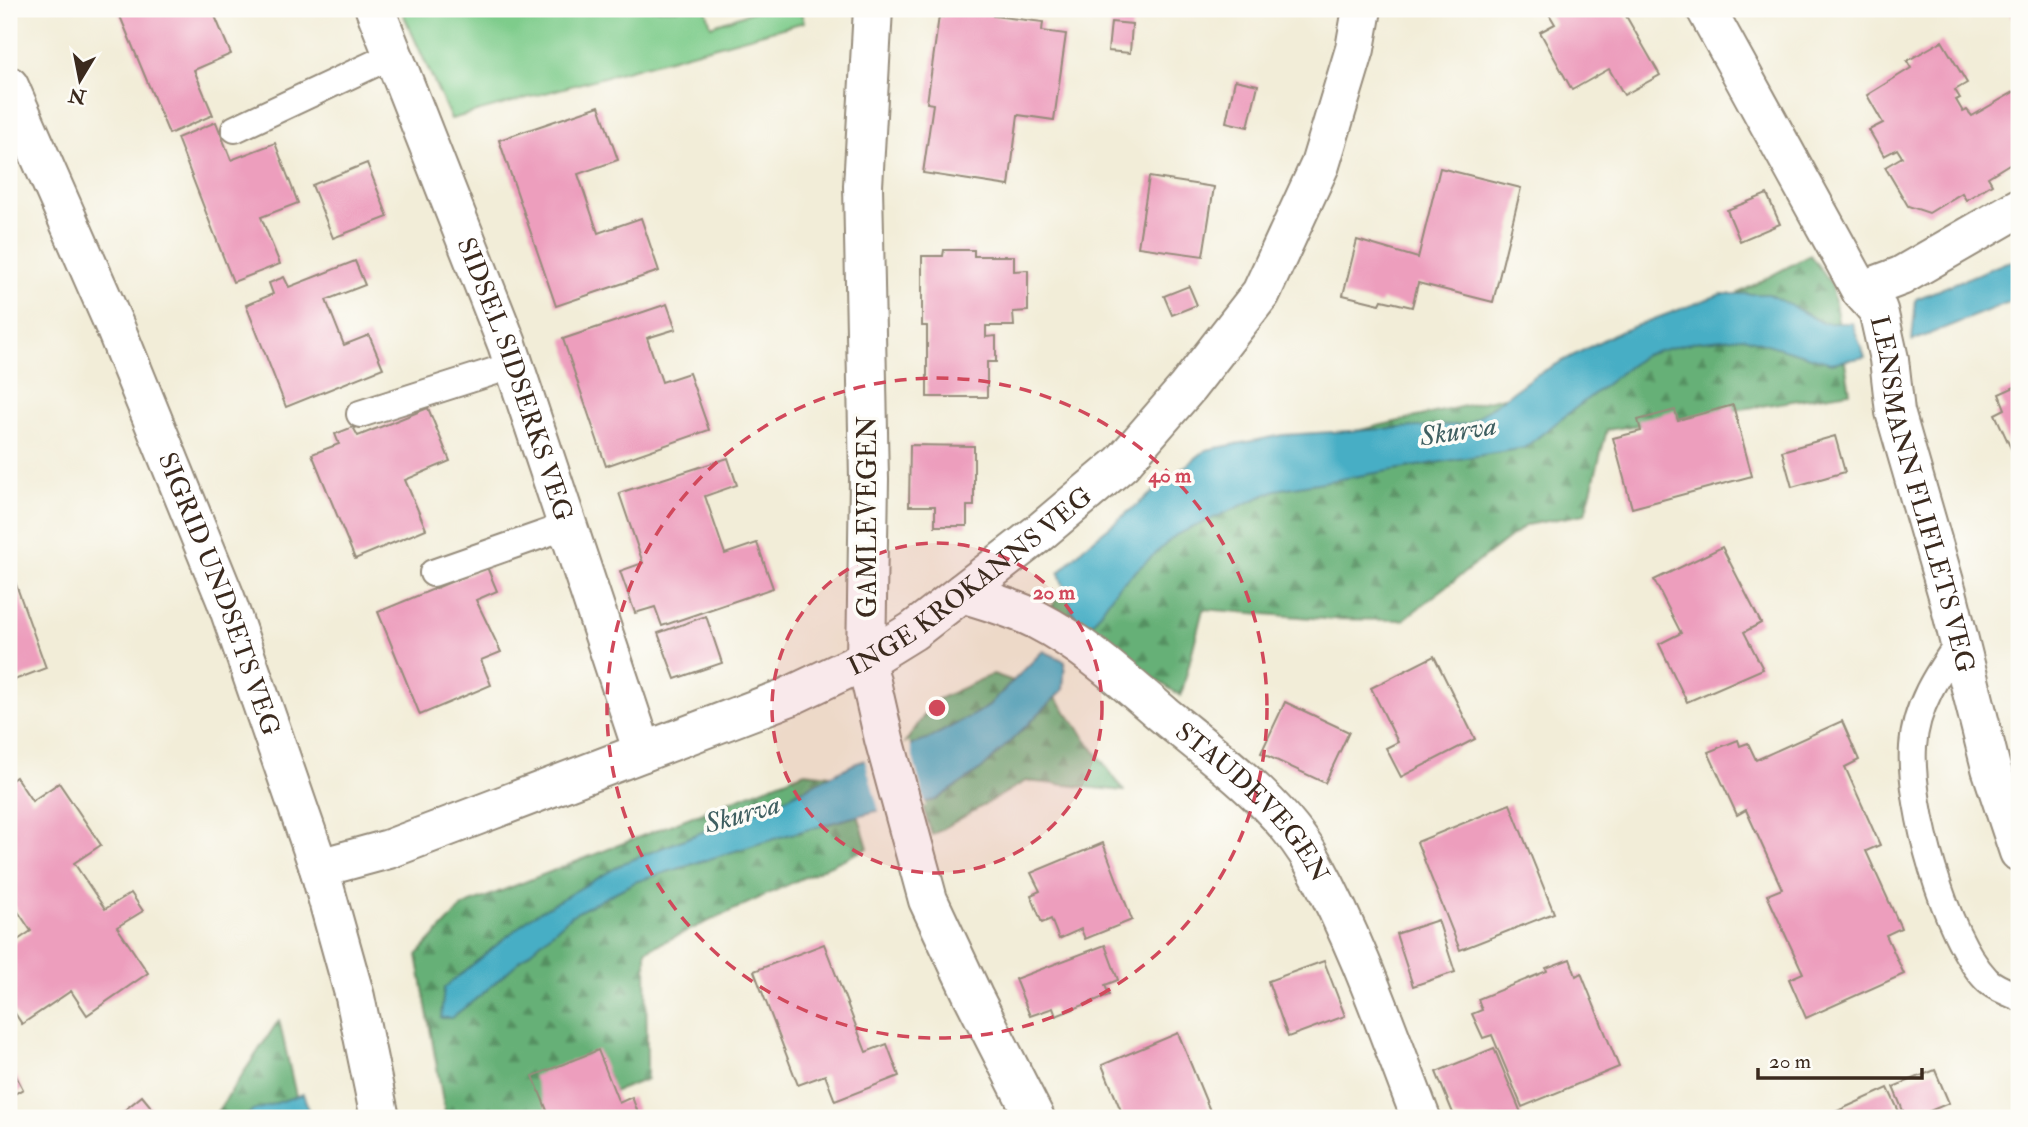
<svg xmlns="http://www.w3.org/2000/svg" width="2028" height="1127" font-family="'IM FELL Double Pica',serif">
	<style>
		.grass { fill: #7ecc8b; stroke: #5c7b54; stroke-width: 2 }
		.forest { fill: url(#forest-firs); stroke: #506d4a; stroke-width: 2 }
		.water { fill: #46aec5; stroke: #406c72; stroke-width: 2 }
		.pier { fill: #f2edd8 }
		.building { fill: #ed9ebd }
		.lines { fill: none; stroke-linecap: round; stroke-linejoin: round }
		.service-casing { stroke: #968c7b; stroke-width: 30 }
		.minor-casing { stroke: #968c7b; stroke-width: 42 }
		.tertiary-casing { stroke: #968c7b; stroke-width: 42 }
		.service { stroke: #fff; stroke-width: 26 }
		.minor { stroke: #fff; stroke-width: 38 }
		.tertiary { stroke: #fff; stroke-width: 38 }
		.ring { fill: none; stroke: #d1495b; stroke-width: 3.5; stroke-dasharray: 12 9 }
		.labels { text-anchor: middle; stroke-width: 7; stroke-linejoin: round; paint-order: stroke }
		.street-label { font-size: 26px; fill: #3b2a1e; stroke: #fdfcf7 }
		.water-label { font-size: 28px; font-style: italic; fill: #3f5f61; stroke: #fdfcf7 }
		.centre { fill: #d1495b; stroke: #fdfcf7; stroke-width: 3.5 }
		.ring-label { font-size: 21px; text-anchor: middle; font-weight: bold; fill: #d1495b; stroke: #fdfcf7; stroke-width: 7; stroke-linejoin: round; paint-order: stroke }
	</style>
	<defs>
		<pattern id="forest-firs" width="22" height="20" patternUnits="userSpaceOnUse" patternTransform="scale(1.75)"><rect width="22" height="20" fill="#66b077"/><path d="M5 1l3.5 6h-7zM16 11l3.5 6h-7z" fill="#558f61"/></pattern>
	</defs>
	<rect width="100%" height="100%" fill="#fdfcf7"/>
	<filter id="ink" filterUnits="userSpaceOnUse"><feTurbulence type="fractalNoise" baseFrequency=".0143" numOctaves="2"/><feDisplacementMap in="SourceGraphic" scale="14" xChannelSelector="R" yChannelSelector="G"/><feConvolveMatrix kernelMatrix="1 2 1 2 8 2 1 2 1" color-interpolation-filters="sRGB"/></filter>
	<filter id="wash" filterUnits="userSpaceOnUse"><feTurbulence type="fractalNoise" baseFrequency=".00686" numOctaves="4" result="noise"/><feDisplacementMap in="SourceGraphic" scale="28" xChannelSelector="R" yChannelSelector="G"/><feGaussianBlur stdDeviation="1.57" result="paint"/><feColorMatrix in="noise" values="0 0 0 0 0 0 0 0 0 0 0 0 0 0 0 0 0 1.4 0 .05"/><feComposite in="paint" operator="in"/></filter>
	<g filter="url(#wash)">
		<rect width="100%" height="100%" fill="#f2edd8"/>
		<!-- grass -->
		<path class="grass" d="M401,9H706L711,26L760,9H800L804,22L451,119Z"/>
		<!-- forest -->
		<g class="forest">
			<path d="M1810,255L1832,285L1850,392L1607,430L1585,514L1526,525L1403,620L1324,619L1203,609L1181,696L1050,610L1061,592L1156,508L1256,454L1573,381Z"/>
			<path d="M993,674L1054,695L1124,791L1026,781L932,835L903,746L934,701Z"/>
			<path d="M805,772L847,777L868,848L646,950L647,1079L547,1118H446L417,955L463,906Z"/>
			<path d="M279,1020L301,1118H213Z"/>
		</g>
		<!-- water -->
		<g class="water">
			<path d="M2019,260V298L1912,341L1916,299L2007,262Z"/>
			<path d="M1721,294H1769L1823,323H1852L1865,357L1831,363L1743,337L1693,342L1644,355L1524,448L1276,490L1176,535L1118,587L1088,630L1076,622L1059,573L1084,547L1206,450L1283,435L1468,424L1534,376L1614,334Z"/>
			<path d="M1043,651L1065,661L1063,690L982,769L936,800L872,812L784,836L635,882L572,915L481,995L451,1018H441L444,988L532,916L626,862L776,803L854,764L926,740L986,708Z"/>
			<path d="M303,1094L311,1115L306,1118H244L252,1111Z"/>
		</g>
		<!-- pier -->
		<path class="pier" d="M909,742L926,806L880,814L864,757Z"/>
		<g id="blocks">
			<!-- building -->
			<g class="building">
				<path d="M117,9H162L163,12L172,9H212L231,54L194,70L213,115L169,134Z"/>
				<path d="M944,9H994L993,16L1043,22L1042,31L1066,34L1054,120L1018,115L1009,186L923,173L933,104L927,103L939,16L943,17Z"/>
				<path d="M1546,9H1622L1660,75L1624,95L1609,69L1572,90L1540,32L1555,24Z"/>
				<path d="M2019,11V29L2010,15Z"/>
				<path d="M1111,22L1132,24L1130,53L1108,51Z"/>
				<path d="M1942,41L1967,83L1955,90L1960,98L1956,100L1963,112L1967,110L1972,116L2019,89V158L1988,177L1992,184L1966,200L1962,193L1929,213L1908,206L1885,167L1902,157L1897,149L1884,156L1869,130L1883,123L1867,95L1911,68L1907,61Z"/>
				<path d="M1235,80L1258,85L1248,127L1226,122Z"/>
				<path d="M599,106L618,160L578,174L598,233L641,218L659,271L556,306L499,140Z"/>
				<path d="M216,122L231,160L275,143L298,203L261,217L280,264L233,282L177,138Z"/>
				<path d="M367,163L388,217L333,238L312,185Z"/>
				<path d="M1440,168L1521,188L1493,302L1418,283L1412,307L1382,300L1380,304L1343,295L1357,240L1418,258Z"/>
				<path d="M1149,177L1214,187L1203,256L1138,247Z"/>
				<path d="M1767,194L1780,224L1740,241L1727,210Z"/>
				<path d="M944,250H974V256H1014V271L1028,270V311L1013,312L1014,326H986V337L996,336V362H987V397H927V326H922V256H943Z"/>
				<path d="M355,261L365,285L326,300L344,345L369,335L383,368L286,407L246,305L273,294L269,283L284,277L289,287Z"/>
				<path d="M1189,286L1197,305L1172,315L1164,296Z"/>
				<path d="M667,304L676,329L647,338L662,382L689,373L709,430L606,466L563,339Z"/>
				<path d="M2019,385V450L2013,453L1995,414L2005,409L1999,394Z"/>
				<path d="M1733,405L1752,476L1632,508L1613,438L1641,431L1638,420L1675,410L1678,420Z"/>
				<path d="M428,408L450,461L405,480L426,529L355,559L312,454L339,444L335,434L353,427L358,436Z"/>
				<path d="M1835,436L1845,472L1792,487L1782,451Z"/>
				<path d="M910,445L974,446V506H967V526H935V506H909Z"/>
				<path d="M728,458L737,485L705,496L725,554L757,543L773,588L662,626L655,607L635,613L620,571L643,563L619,493Z"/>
				<path d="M1722,547L1761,623L1744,632L1763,669L1687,702L1659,644L1681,633L1654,580Z"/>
				<path d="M9,565L46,668L9,682Z"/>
				<path d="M487,567L497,591L476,600L501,652L481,660L491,685L420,715L378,612Z"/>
				<path d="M706,616L722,663L675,679L658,633Z"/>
				<path d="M1434,656L1475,739L1401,777L1386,748L1398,742L1371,688Z"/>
				<path d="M1285,702L1349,732L1325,783L1261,753Z"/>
				<path d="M1842,721L1859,760L1845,767L1880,845L1866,851L1901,928L1886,935L1904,974L1806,1018L1789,979L1803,973L1767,895L1782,889L1746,810L1737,815L1708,752L1738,740L1740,746L1748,743L1756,760Z"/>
				<path d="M16,777L32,801L59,783L101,845L74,863L105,909L131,893L143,911L117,927L148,973L87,1015L71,991L22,1024L9,1004V946L31,931L9,898V782Z"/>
				<path d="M1510,804L1554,913L1460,950L1417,842Z"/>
				<path d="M1103,843L1132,920L1085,939L1081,929L1059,939L1051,919L1042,923L1031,895L1040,891L1031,873Z"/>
				<path d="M1438,920L1455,972L1413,986L1396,934Z"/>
				<path d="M824,944L866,1052L887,1044L899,1076L835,1101L825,1075L798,1085L754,971Z"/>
				<path d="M1105,945L1118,980L1105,985L1109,995L1056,1016L1053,1008L1030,1016L1015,979Z"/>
				<path d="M1570,959L1576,976L1581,973L1619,1067L1522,1107L1492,1035L1483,1038L1472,1014L1482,1010L1478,999L1547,971L1546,968Z"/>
				<path d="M1324,961L1345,1016L1288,1037L1268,981Z"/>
				<path d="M1178,1033L1213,1118H1124L1102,1065Z"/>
				<path d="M1494,1048L1522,1115L1516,1118H1455L1436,1072Z"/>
				<path d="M598,1050L619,1103L632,1097L640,1118H550L533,1076Z"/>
				<path d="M9,1063L23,1089L9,1097Z"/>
				<path d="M1935,1070L1949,1103L1913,1118H1906L1893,1087Z"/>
				<path d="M1888,1088L1902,1118H1822Z"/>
				<path d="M142,1096L160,1118H115Z"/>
			</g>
		</g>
	</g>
	<g filter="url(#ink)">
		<use href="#blocks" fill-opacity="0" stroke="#968c7b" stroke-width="2"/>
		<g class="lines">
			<defs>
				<g id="service">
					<path d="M235,129L393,55"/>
					<path d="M360,414L514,365"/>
					<path d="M433,573L567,526"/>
					<path d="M1960,641C1938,673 1915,707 1913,747C1909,806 1945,936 1986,979C1993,987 2010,993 2019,997"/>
				</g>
				<g id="minor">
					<path id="s1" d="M375,9L507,344L643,752"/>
					<path d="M873,9L863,186L869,480L866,660L884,739L928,900L973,996L1035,1118"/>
					<path id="s2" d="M1706,9L1861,291L1878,310L1889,359L1895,412L1947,592L1991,768L2019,852"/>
					<path d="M1861,291L1901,276L2019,208"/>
					<path id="s3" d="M962,593C987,601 1014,608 1037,620C1084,644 1124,681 1164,715C1215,757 1282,805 1314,864C1358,944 1388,1033 1421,1118"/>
					<path id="s4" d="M319,868L389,849L788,697L866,660L913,631L1039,533L1122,463L1187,388L1261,293L1320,165L1355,49L1362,9"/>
				</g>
				<g id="tertiary">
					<path id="s5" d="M9,86L115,327L226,600L319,868L355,997L380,1118"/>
				</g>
			</defs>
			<!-- service casing -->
			<use href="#service" class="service-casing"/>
			<!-- minor casing -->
			<use href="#minor" class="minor-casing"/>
			<!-- tertiary casing -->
			<use href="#tertiary" class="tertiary-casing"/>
			<!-- service -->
			<use href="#service" class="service"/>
			<!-- minor -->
			<use href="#minor" class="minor"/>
			<!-- tertiary -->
			<use href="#tertiary" class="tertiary"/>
		</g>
	</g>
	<!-- distance rings -->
	<circle cx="937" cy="708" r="165" fill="#d1495b" fill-opacity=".12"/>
	<g class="ring">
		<circle cx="937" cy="708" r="165"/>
		<circle cx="937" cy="708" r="330"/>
	</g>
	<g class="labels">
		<!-- street labels -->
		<g class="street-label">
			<text dy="9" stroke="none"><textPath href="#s1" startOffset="396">SIDSEL SIDSERKS VEG</textPath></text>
			<text dy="9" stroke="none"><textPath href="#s2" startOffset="537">LENSMANN FLIFLETS VEG</textPath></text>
			<text transform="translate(867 517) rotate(-90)" y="9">GAMLEVEGEN</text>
			<text dy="9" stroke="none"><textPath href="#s4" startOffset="716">INGE KROKANNS VEG</textPath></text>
			<text dy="9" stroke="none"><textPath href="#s5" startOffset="550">SIGRID UNDSETS VEG</textPath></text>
			<text dy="9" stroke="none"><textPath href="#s3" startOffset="364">STAUDEVEGEN</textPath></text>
		</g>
		<!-- water labels -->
		<g class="water-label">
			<text transform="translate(1458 430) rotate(-9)" y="10">Skurva</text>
			<text transform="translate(742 813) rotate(-16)" y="10">Skurva</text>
		</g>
	</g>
	<circle cx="937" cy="708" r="10" class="centre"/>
	<g class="ring-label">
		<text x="1170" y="482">40 m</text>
		<text x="1054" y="599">20 m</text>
	</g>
	<!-- margin -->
	<rect width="2028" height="1127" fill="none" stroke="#fdfcf7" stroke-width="35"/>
	<!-- north arrow -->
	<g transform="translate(80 80) rotate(190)" stroke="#fdfcf7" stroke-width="5" paint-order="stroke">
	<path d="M0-5L12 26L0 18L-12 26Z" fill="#3b2a1e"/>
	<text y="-10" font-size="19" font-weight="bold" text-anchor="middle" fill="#3b2a1e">N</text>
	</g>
	<!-- scale -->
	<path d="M1758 1068v10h164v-10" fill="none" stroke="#3b2a1e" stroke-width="3.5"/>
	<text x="1769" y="1068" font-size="21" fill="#3b2a1e" stroke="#fdfcf7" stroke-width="5" paint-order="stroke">20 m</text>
</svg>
